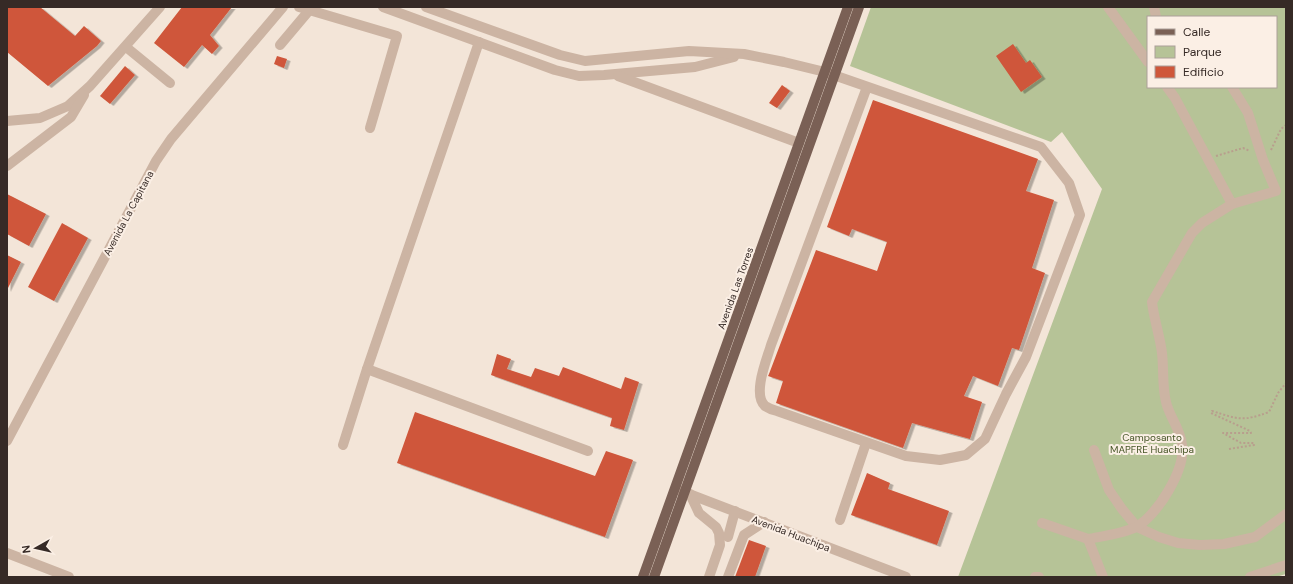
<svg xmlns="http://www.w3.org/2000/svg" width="1293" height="584" font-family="'DM Sans',sans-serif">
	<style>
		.green { fill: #b6c397; fill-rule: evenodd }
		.building { fill: #cf573a; filter: url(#shadow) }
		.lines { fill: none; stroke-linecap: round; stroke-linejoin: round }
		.path { stroke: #b89e8d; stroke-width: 2; stroke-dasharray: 2 2; stroke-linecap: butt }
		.minor { stroke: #ccb4a3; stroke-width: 10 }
		.major { stroke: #7a6055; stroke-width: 10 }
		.labels { text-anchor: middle; stroke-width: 4; stroke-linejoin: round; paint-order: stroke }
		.street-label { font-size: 10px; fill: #362a26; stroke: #fbefe5 }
		.park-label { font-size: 10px; fill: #475628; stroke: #fbefe5 }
	</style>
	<defs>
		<filter id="shadow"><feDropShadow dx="3.5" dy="2" stdDeviation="0" flood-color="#0004"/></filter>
	</defs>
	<rect width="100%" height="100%" fill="#f3e5d8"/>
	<!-- green -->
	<path class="green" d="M871,7H1286V574L1276,577H958L1102,189L1062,132L1051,142L850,66ZM1148,17H1276V87H1148Z"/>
	<!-- building -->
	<g class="building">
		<path d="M7,7H40L75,36L84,26L101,41L97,46L48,86L7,52Z"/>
		<path d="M182,7H232L210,35L219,46L212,54L202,45L184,67L154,43Z"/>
		<path d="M1013,44L1026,63L1030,60L1042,77L1021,92L996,56Z"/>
		<path d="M277,56L287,59L284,68L274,64Z"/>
		<path d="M125,66L135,75L110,104L100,96Z"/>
		<path d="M782,85L790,91L777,108L769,103Z"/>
		<path d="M873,100L1038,159L1026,191L1054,200L1032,268L1045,273L1019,350L1012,348L998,386L973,376L964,396L982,402L970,439L912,423L903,448L776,403L783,381L768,376L769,374L816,250L877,271L887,242L852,229L849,236L827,227Z"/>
		<path d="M7,194L46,214L29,246L7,234Z"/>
		<path d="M62,223L88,238L54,301L28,287Z"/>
		<path d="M7,255L21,262L7,290Z"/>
		<path d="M497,354L511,359L507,369L531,377L535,368L559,376L563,367L621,389L625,377L639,382L624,430L610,426L612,418L491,375Z"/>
		<path d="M415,412L595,476L606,451L633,460L605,537L397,463Z"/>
		<path d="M867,473L890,483L888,489L949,511L937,545L851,515Z"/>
		<path d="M749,540L766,546L755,577H735Z"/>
	</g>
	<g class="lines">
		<!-- path -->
		<g class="path">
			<path d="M1271,150L1281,129L1286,125"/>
			<path d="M1216,156L1243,148L1250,151"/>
			<path d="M1229,449L1254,445V443H1241L1223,433H1251L1250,431L1211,413L1212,411C1238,419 1242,422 1269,412L1278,393L1286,383"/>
		</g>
		<!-- minor -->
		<g class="minor">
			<path d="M299,7L397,36L370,128"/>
			<path d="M383,7L555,70L579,76L604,75L695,67L734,57"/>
			<path d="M426,7L560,55L585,61L689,51L744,54L784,62L825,72L1041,147L1069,183L1080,215L1026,357L1006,394L985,439L966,455L940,460L906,456L777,411C773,410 768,408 765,406C752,394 767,359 771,345L867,87"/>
			<path d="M1108,7L1148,62"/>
			<path d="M1154,7L1156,17"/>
			<path d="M280,45L312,7"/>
			<path d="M126,47L170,83"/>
			<path d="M618,76L799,143"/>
			<path d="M1167,87L1175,98L1232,204L1276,191L1263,160L1248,113L1232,87"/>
			<path d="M7,121L40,118L68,106L90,86L160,7"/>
			<path d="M7,166L71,117L84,95"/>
			<path d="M367,369L588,451"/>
			<path d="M7,441L156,161L171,139L283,7"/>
			<path d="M343,445L367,369L479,42"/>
			<path d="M1094,450L1109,490L1122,509L1137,527L1159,537L1178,543L1200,545L1224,544L1255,537L1286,514"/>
			<path d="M676,489L906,577"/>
			<path d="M690,494L699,513L716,527L719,533L720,545L709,577"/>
			<path d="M840,520L866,443"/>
			<path d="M1042,523L1088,539"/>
			<path d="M728,537L735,511"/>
			<path d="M7,553L69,577"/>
			<path d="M728,577L744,535L764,522"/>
			<path d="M1035,577H1039"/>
			<path d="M1103,577L1088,539C1103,536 1122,534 1136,527C1157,516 1186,469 1182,445C1181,430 1169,416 1166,402C1162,386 1164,370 1162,353C1160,336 1154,320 1152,302L1192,233L1202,223L1232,204"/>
			<path d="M1250,577L1286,565"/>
		</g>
		<!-- major -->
		<g class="major">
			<path d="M643,577L848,7"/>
			<path d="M654,577L859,7"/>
		</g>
	</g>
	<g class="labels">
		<!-- street labels -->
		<g class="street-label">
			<text transform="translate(128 213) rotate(-62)" y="4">Avenida La Capitana</text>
			<text transform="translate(735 288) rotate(-70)" y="4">Avenida Las Torres</text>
			<text transform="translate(791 533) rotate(21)" y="4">Avenida Huachipa</text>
		</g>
		<!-- park labels -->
		<g class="park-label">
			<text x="1152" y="441">Camposanto<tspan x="1152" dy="12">MAPFRE Huachipa</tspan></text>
		</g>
	</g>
	<!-- border -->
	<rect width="1293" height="584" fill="none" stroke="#362a26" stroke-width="16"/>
	<!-- legend -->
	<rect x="1147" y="16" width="130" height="72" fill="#fbefe5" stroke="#aca099"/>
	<rect x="1155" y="29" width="20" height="6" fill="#7a6055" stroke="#aca099"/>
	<text x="1183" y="36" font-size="12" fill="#362a26">Calle</text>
	<rect x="1155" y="46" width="20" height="12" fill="#b6c397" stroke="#aca099"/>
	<text x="1183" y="56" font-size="12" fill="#362a26">Parque</text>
	<rect x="1155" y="66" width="20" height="12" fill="#cf573a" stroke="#aca099"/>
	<text x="1183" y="76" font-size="12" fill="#362a26">Edificio</text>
	<!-- north arrow -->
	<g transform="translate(36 548) rotate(262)" stroke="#fbefe5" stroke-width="3" paint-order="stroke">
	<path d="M0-3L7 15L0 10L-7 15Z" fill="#362a26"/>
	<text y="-6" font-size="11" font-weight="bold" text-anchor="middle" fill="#362a26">N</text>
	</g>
</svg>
